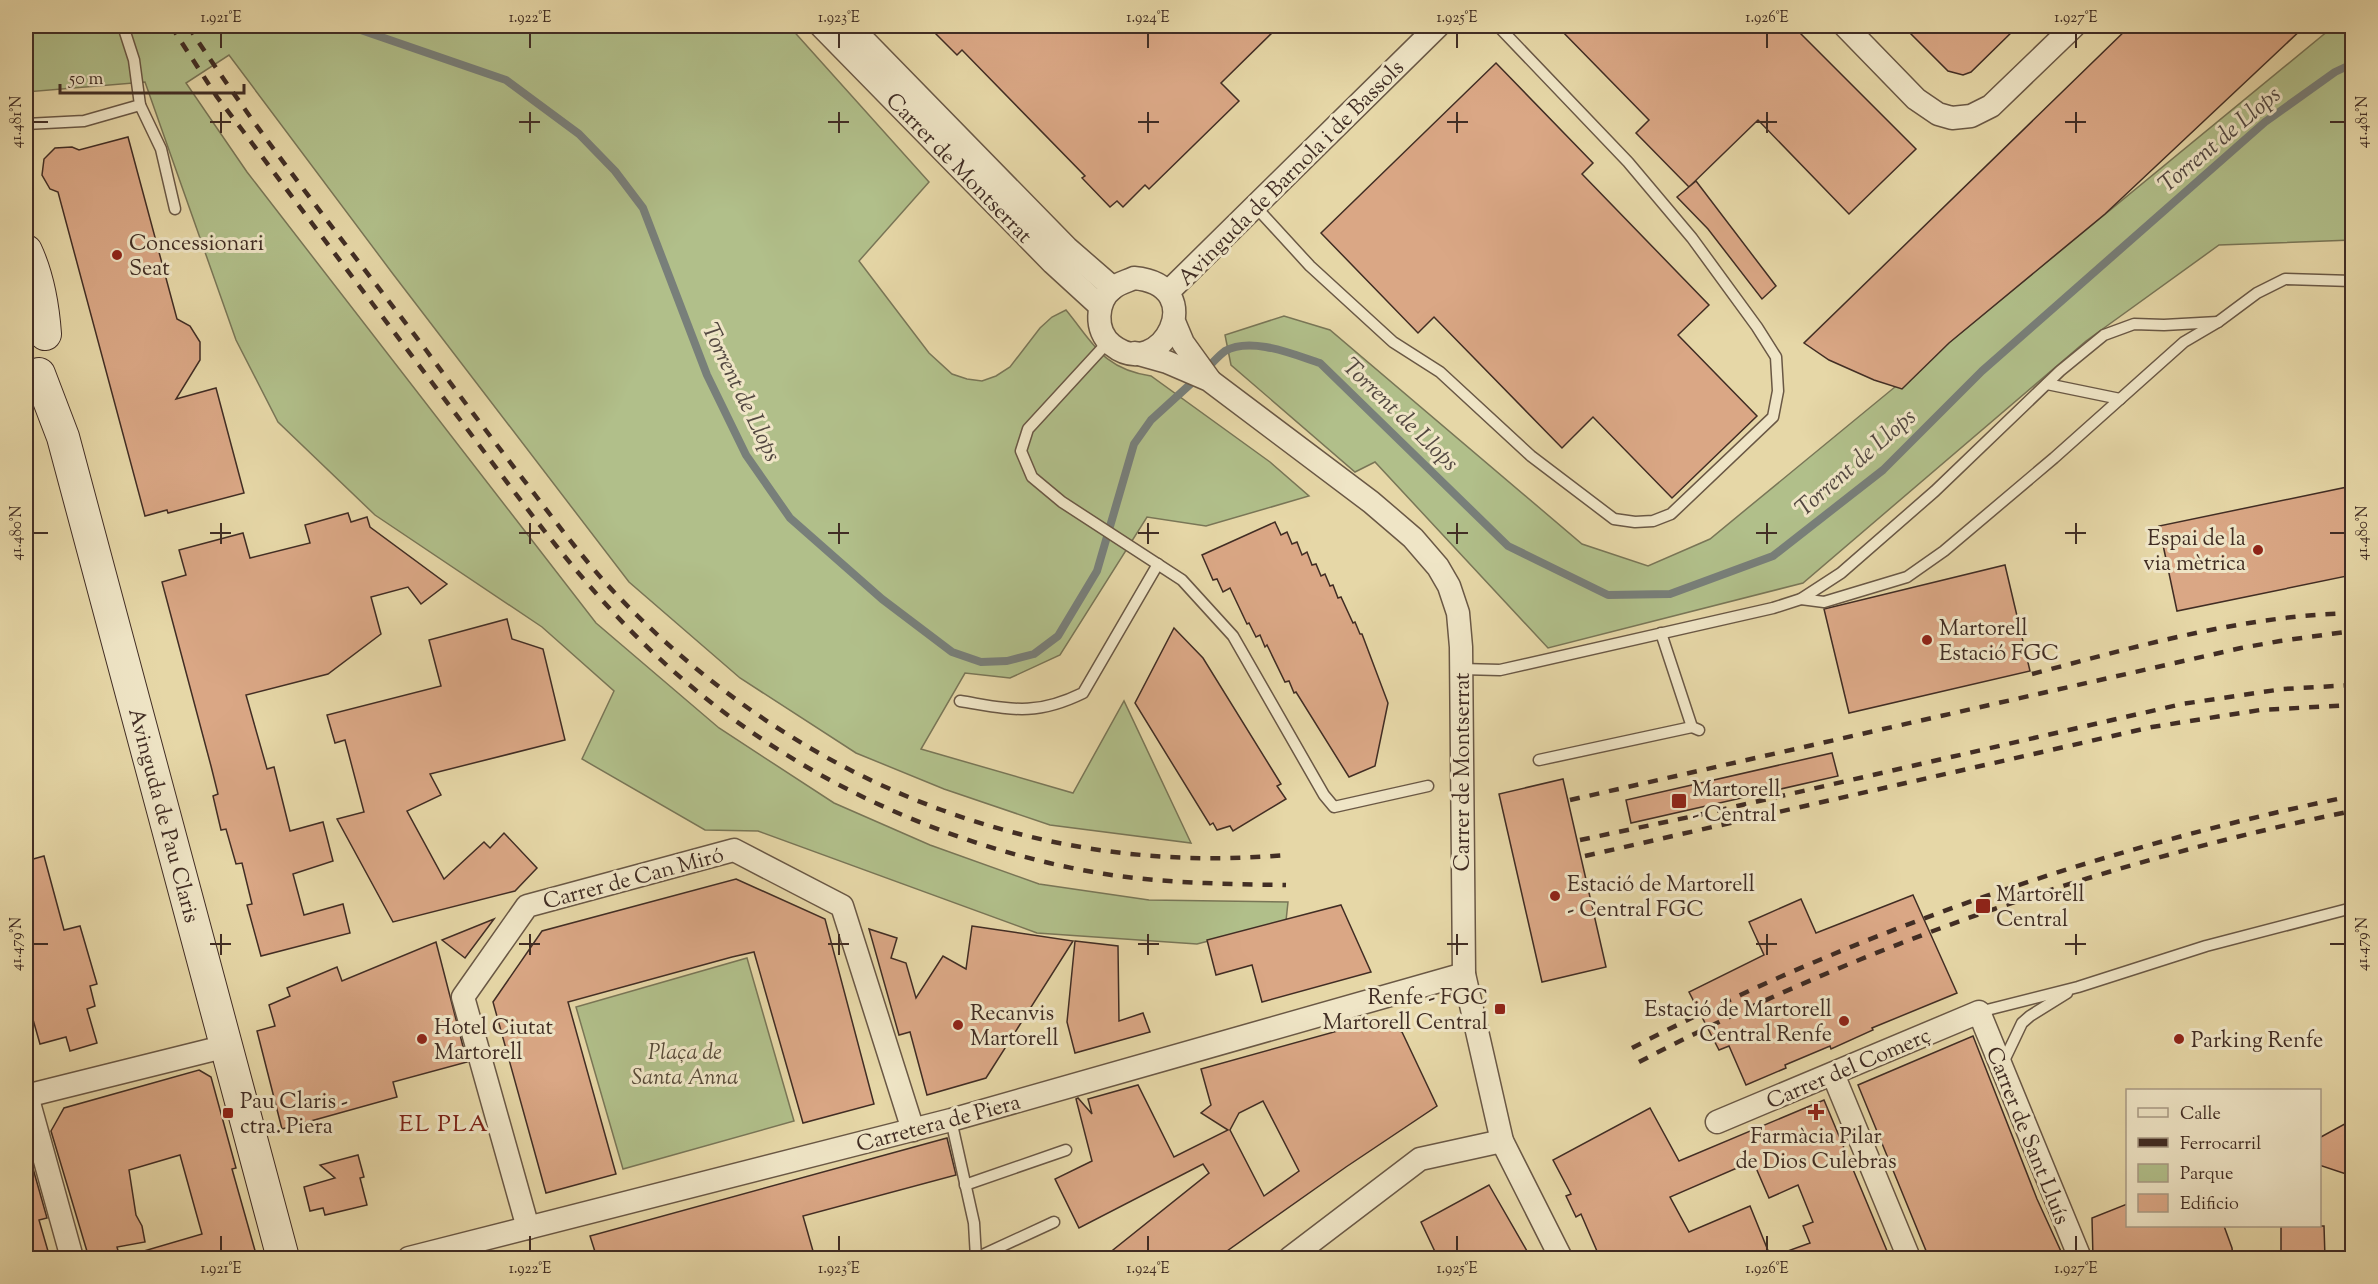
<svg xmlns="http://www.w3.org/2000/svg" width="2378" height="1284" font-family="'Sorts Mill Goudy',serif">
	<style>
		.green { fill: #b1bf8a; stroke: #797657; stroke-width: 1.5 }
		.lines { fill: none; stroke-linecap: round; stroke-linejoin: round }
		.stream { stroke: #787f7a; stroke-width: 8 }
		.building { fill: #daa785; stroke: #412d24; stroke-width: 1.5; fill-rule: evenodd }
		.service-casing { stroke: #6a5845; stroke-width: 13 }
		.minor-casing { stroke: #6a5845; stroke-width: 25 }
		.secondary-casing { stroke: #412d24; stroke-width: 34 }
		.service { stroke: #efe5c6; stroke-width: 10 }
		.minor { stroke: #efe5c6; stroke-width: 22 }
		.secondary { stroke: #efe5c6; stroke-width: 32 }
		.rail { stroke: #412d24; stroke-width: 4.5; stroke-dasharray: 10 10; stroke-linecap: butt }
		.ticks { fill: none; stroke: #412d24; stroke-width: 2 }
		.poi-dot { fill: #8f2418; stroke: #efe5c6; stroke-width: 2 }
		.labels { text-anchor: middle; stroke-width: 6; stroke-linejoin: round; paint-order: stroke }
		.street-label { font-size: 22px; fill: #412d24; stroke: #efe5c6 }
		.poi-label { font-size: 22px; fill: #412d24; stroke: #efe5c6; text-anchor: start }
		.park-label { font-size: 22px; font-style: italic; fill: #574a38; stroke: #efe5c6 }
		.water-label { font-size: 24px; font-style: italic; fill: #534841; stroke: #efe5c6 }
		.neighbourhood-label { font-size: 24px; letter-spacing: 1.5px; fill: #7a1f14; stroke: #efe5c6 }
		.neatline { fill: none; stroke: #412d24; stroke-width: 2 }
		.ticks-label { font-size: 15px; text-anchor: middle; fill: #412d24 }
	</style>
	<rect width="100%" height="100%" fill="#e6d7a7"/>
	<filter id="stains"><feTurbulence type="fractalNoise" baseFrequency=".00333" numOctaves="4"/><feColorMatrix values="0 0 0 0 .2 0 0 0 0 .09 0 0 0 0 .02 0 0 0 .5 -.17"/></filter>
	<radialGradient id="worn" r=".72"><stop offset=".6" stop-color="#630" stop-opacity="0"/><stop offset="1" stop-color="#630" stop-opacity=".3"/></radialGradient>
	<!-- green -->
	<g class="green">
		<path d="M26,26H789L929,182L859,261L929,353L952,374L967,379L982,381L996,376L1010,367L1040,328L1052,317L1066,310C1094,344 1103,369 1151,376L1270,462L1309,496L1206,526L1147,517L1060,655L1010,678L965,673L921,749L1073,793L1124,701L1191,843L1050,825L944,789L856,753L740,678L629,582L393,274L229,55L186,83L247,172L596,623L719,728L834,803L930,845L1039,884L1149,900L1288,902L1286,921L1197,944L1037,933L758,831L705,830L582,759L614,691L542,627L375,515L278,422L236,340L145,82L26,92Z"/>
		<path d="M2334,26H2352V240L2219,245L2086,341L1803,583L1548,648L1375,462L1355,472L1231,365L1225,335L1284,316L1330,330L1582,544L1648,566L1710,539Z"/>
		<path d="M747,958L794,1121L623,1169L576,1007Z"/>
	</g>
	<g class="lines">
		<!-- stream -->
		<g class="stream">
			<path d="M329,26L355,28L506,80L579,134L615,171L643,208L707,375L746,455L790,518L882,599L952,652L981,662L1007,661L1034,654L1058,636L1097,571L1134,444L1151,420L1196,379"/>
			<path d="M1205,370C1211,365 1218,356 1225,351C1251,336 1295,355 1320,363L1508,546L1608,595L1670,594L1773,556L1883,470L1982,371L2265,122L2335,72L2352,64"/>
		</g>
	</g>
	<!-- building -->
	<g class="building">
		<path d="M928,26H1279L1221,83L1239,101L1149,189L1145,185L1123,207L1117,201L1110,207L1082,178L1085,176L962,50L957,55Z"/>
		<path d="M1557,26H1793L1916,149L1849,214L1758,120L1689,187L1636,133L1649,120Z"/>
		<path d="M1903,26H2018L1971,72L1963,75L1948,71Z"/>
		<path d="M2130,26H2305L2105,214L1949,343L1902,389L1874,380L1829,360L1804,343Z"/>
		<path d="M1496,63L1593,163L1582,174L1709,305L1678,335L1757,416L1672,498L1593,417L1562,448L1434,317L1418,333L1321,233Z"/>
		<path d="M128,137L177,319L190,326L200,342V360L176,399L216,388L244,493L168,513L167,510L145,516L58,192L50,189L42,175L44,159L55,148L72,147L79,150Z"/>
		<path d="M1696,181L1776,286L1762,299L1708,229L1677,197Z"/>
		<path d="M2352,486V575L2177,611L2159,526Z"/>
		<path d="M348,513L351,522L367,517L370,527L447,584L421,604L408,587L371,597L381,634L328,674L246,695L267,769L274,767L290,831L323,822L333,861L293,874L304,915L343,904L350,933L261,956L247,905L252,904L242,863L236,864L226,829L221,830L213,796L218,794L211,766L162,582L186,575L179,550L243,533L250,558L310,543L305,525Z"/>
		<path d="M1275,522L1281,535L1287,532L1292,544L1297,542L1302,555L1307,552L1312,565L1316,564L1321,576L1325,574L1330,586L1333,585L1338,598L1341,597L1353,623L1355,622L1360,634H1362L1388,703L1375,766L1349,777L1296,692L1294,693L1289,681L1285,682L1267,645L1265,647L1260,635L1256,637L1249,623L1247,624L1230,588L1223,592L1217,579L1213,580L1202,555Z"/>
		<path d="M2005,565L2030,671L1849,713L1824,609Z"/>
		<path d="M507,619L512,639L543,649L565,740L430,774L441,795L407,811L444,879L484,842L490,848L504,833L537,868L515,891L393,922L337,819L364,812L345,740L335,743L327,715L441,686L429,640Z"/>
		<path d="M1174,628L1203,658L1281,784L1277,786L1286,799L1233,831L1230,826L1217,830L1213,823L1210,825L1135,703Z"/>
		<path d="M1832,753L1838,776L1631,823L1626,800Z"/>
		<path d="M1563,779L1606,967L1542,982L1499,794Z"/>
		<path d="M44,856L64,930L80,926L97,984L90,986L95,1006L87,1009L97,1043L70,1051L66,1037L40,1044L26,995V861Z"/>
		<path d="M736,879L825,919L874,1104L803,1123L754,952L732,957L568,1002L616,1174L546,1193L493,1002L542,931Z"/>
		<path d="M1913,895L1957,993L1872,1028L1873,1030L1831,1049L1830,1046L1785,1065L1786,1068L1746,1085L1729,1046L1719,1050L1689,992L1764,955L1749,922L1801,899L1816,933Z"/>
		<path d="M1341,905L1371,972L1262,1002L1252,965L1216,975L1207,940Z"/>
		<path d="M494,919L465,958L442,940Z"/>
		<path d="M972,926L1073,941L986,1078L927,1095L910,1032L899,1035L869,929L897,938L891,958L906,963L916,998L943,956L966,969Z"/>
		<path d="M1075,941L1118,946L1119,1021L1143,1013L1150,1032L1075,1053L1067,1022Z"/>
		<path d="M436,942L467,1062L393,1082L397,1097L282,1129L257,1031L275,1026L269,1005L290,996L287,988L337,967L342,981Z"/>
		<path d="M1377,1020L1402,1032L1437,1106L1346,1167L1217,1258H1103L1209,1173L1203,1164L1079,1228L1055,1179L1092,1161L1076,1099L1078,1098L1092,1114L1088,1099L1138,1085L1174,1157L1228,1130L1201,1113L1211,1105L1201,1069ZM1263,1101L1299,1171L1264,1196L1230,1130L1239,1113Z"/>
		<path d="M1973,1036L2037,1199L2064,1258H1929L1858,1085Z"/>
		<path d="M199,1070L211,1077L236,1168L232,1169L256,1254L238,1258H138L137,1253L202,1234L180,1155L129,1170L136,1215L142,1226L145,1242L117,1247L120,1258H89L51,1131L64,1108Z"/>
		<path d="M1824,1100L1890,1258H1774V1256L1810,1243L1803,1226L1813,1222L1798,1185L1769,1198L1753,1161L1670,1197L1689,1232L1750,1206L1771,1258H1600L1581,1214L1576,1217L1566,1196L1571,1194L1553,1160L1650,1108L1679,1161Z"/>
		<path d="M2352,1120V1176L2319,1165V1138Z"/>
		<path d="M947,1138L956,1175L803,1216L815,1258H597L590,1236Z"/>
		<path d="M358,1155L364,1177L360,1178L367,1205L325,1215L323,1208L310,1211L304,1187L335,1178L320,1165Z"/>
		<path d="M32,1165L47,1218L39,1220L50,1258H26V1176Z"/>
		<path d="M1489,1185L1531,1258H1438L1421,1222Z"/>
		<path d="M2127,1204V1226H2224L2232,1248L2233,1258H2093L2092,1218Z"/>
		<path d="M2281,1226H2324L2325,1258H2281Z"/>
	</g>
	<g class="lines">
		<defs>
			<g id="service">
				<path d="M140,105L161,149L175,209"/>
				<path d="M26,124L84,121L140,105L134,60L123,26"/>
				<path d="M1255,206L1310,266L1393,342L1440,372L1531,456L1614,519L1635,522L1653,521L1671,514L1773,417L1778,391L1776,357L1757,327L1692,238L1628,162L1498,26"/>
				<path d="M1108,342L1028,429L1021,451L1032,477L1062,502L1182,580L1233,636L1324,795L1334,807L1428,786"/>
				<path d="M2047,384L2120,399"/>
				<path d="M1801,599L1824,602L1907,577L1944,551L2054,458L2184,342L2218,322L2257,293L2285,279L2352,281"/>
				<path d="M1661,633L1692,727L1699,730"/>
				<path d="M1461,669L1500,670L1773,608L1801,599L1841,573L1935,491L2060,371L2104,335L2134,324L2164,325L2218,322"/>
				<path d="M960,701C1010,709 1034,717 1083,693L1158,564"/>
				<path d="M1539,760L1692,727"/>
				<path d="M1979,1012L2078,987L2206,946L2352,908"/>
				<path d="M2002,1065L2022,1023L2030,1016L2067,993"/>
				<path d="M951,1120L974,1223L976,1258"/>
				<path d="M965,1185L1066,1150"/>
				<path d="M976,1258L1054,1222"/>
			</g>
			<g id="minor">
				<path d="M821,26L1053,263L1100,306"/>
				<path d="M850,26L1067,248L1113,288"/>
				<path d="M1845,26L1916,99L1938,114L1952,118L1971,116L1991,106L2074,26"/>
				<path d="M1134,278C1212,285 1161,384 1112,345C1094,331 1096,301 1113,288C1119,283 1128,281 1134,278Z"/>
				<path d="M1168,292L1438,26"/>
				<path d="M1175,324L1183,343L1209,379"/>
				<path d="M1135,353L1167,362L1209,380L1371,502L1413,538L1438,567L1449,586L1458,613L1461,647L1464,974L1502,1141L1561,1258"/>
				<path d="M1833,1074L1909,1258"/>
				<path d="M26,1092L72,1258"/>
				<path d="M26,1096L227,1046"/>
				<path d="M1717,1122L1979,1012L2080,1258"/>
				<path d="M528,1228L463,997L527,906L734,850L842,906L913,1130"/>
				<path d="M409,1258L951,1120L1464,974"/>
				<path d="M1290,1258L1420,1159L1502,1141"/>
			</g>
			<g id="secondary">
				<path d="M26,251C38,277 43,306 45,334"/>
				<path d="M39,374L63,437L283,1258"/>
			</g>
		</defs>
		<!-- service casing -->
		<use href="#service" class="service-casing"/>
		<!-- minor casing -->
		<use href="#minor" class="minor-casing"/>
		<!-- secondary casing -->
		<use href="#secondary" class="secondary-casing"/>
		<!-- service -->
		<use href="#service" class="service"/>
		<!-- minor -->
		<use href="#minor" class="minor"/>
		<!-- secondary -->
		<use href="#secondary" class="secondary"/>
		<!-- rail -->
		<g class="rail">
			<path d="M171,26L217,97L243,131C312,224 382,316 452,409C512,488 570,571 641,641C761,759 917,838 1082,870C1149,883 1218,884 1286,885"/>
			<path d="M188,26C261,138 345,243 426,350C462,399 499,448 536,496C561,529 586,562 614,592C790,777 1029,878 1285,855"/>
			<path d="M2032,674C2139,646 2241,616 2352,613"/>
			<path d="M1570,800L2241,648L2280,641L2352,631"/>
			<path d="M1580,840L1694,816L2182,704L2283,689L2352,685"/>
			<path d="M1585,856L2152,727L2260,710L2352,705"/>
			<path d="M1632,1048C1859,930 2103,847 2352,796"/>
			<path d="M1639,1062C1863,945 2106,861 2352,811"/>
		</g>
	</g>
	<!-- ticks -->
	<path class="ticks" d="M221,33V48M530,33V48M839,33V48M1148,33V48M1457,33V48M1767,33V48M2076,33V48M221,112V133M530,112V133M839,112V133M1148,112V133M1457,112V133M1767,112V133M2076,112V133M33,122H48M210,122H231M519,122H540M828,122H849M1138,122H1159M1447,122H1468M1756,122H1777M2065,122H2086M2330,122H2345M221,523V544M530,523V544M839,523V544M1148,523V544M1457,523V544M1767,523V544M2076,523V544M33,533H48M210,533H231M519,533H540M828,533H849M1138,533H1159M1447,533H1468M1756,533H1777M2065,533H2086M2330,533H2345M221,934V955M530,934V955M839,934V955M1148,934V955M1457,934V955M1767,934V955M2076,934V955M33,944H48M210,944H231M519,944H540M828,944H849M1138,944H1159M1447,944H1468M1756,944H1777M2065,944H2086M2330,944H2345M221,1236V1251M530,1236V1251M839,1236V1251M1148,1236V1251M1457,1236V1251M1767,1236V1251M2076,1236V1251"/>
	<!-- markers -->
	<g class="poi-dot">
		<circle cx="117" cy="255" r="6"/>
		<circle cx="2258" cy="550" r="6"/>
		<circle cx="1927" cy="640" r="6"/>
		<rect x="1671" y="793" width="16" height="16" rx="3"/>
		<circle cx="1555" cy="896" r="6"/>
		<rect x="1975" y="898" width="16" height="16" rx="3"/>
		<rect x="1494" y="1003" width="12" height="12" rx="3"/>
		<circle cx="1844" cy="1021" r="6"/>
		<circle cx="958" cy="1025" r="6"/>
		<circle cx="422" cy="1039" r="6"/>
		<circle cx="2179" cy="1039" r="6"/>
		<path d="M1813 1103h6v6h6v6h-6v6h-6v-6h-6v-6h6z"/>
		<rect x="222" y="1107" width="12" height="12" rx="3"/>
	</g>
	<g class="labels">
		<!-- street labels -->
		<g class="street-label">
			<text transform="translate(960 167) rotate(46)" y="8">Carrer de Montserrat</text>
			<text transform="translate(1290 172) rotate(-45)" y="8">Avinguda de Barnola i de Bassols</text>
			<text transform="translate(1461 772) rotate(-90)" y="8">Carrer de Montserrat</text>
			<text transform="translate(165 815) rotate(75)" y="8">Avinguda de Pau Claris</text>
			<text transform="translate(633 877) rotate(-15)" y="8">Carrer de Can Miró</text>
			<text transform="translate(1848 1067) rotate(-23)" y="8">Carrer del Comerç</text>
			<text transform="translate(938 1122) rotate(-15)" y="8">Carretera de Piera</text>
			<text transform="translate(2029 1135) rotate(68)" y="8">Carrer de Sant Lluís</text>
		</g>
		<!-- poi labels -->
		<g class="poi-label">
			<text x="129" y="250">Concessionari<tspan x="129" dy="25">Seat</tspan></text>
			<text x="2246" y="545" text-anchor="end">Espai de la<tspan x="2246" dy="25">via mètrica</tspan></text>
			<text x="1939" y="635">Martorell<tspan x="1939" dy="25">Estació FGC</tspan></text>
			<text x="1692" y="796">Martorell<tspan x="1692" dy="25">- Central</tspan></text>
			<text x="1567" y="891">Estació de Martorell<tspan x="1567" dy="25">- Central FGC</tspan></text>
			<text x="1996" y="901">Martorell<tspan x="1996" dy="25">Central</tspan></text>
			<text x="1488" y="1004" text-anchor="end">Renfe - FGC<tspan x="1488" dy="25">Martorell Central</tspan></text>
			<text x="1832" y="1016" text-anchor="end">Estació de Martorell<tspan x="1832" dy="25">Central Renfe</tspan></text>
			<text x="970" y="1020">Recanvis<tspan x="970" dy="25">Martorell</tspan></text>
			<text x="434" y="1034">Hotel Ciutat<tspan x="434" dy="25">Martorell</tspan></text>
			<text x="2191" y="1047">Parking Renfe</text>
			<text x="240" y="1108">Pau Claris -<tspan x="240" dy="25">ctra. Piera</tspan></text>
			<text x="1816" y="1143" text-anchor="middle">Farmàcia Pilar<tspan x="1816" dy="25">de Dios Culebras</tspan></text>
		</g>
		<!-- park labels -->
		<g class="park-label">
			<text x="685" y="1059">Plaça de<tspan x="685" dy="25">Santa Anna</tspan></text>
		</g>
		<!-- water labels -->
		<g class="water-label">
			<text transform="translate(2219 139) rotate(-40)" y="8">Torrent de Llops</text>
			<text transform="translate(742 392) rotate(64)" y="8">Torrent de Llops</text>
			<text transform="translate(1401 414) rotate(44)" y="8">Torrent de Llops</text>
			<text transform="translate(1855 462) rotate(-41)" y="8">Torrent de Llops</text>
		</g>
		<!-- neighbourhood labels -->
		<g class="neighbourhood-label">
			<text x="444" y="1131">EL PLA</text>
		</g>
	</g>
	<!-- margin -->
	<rect width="2378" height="1284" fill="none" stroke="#e6d7a7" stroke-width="66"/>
	<!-- legend -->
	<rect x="2126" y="1089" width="195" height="138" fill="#efe5c6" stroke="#a99b85" stroke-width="1.5"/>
	<rect x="2138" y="1108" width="30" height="9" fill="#efe5c6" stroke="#a99b85" stroke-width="1.5"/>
	<text x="2180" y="1119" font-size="18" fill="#412d24">Calle</text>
	<rect x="2138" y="1138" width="30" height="9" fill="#412d24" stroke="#a99b85" stroke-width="1.5"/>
	<text x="2180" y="1149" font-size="18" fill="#412d24">Ferrocarril</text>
	<rect x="2138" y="1164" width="30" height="18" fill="#b1bf8a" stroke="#a99b85" stroke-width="1.5"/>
	<text x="2180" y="1179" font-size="18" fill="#412d24">Parque</text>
	<rect x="2138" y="1194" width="30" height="18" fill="#daa785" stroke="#a99b85" stroke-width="1.5"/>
	<text x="2180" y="1209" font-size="18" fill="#412d24">Edificio</text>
	<!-- scale -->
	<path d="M60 84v9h184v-9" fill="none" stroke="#412d24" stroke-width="3"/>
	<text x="69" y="84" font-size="18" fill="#412d24" stroke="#efe5c6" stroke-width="4.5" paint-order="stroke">50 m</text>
	<rect x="33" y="33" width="2312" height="1218" class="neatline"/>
	<g class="ticks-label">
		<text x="221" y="22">1.921°E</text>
		<text x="530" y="22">1.922°E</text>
		<text x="839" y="22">1.923°E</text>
		<text x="1148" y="22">1.924°E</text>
		<text x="1457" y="22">1.925°E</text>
		<text x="1767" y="22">1.926°E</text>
		<text x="2076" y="22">1.927°E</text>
		<text transform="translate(16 122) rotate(-90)" y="5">41.481°N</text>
		<text transform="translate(2362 122) rotate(-90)" y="5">41.481°N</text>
		<text transform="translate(16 533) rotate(-90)" y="5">41.480°N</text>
		<text transform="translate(2362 533) rotate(-90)" y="5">41.480°N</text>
		<text transform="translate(16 944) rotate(-90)" y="5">41.479°N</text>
		<text transform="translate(2362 944) rotate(-90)" y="5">41.479°N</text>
		<text x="221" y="1273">1.921°E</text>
		<text x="530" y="1273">1.922°E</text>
		<text x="839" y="1273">1.923°E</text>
		<text x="1148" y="1273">1.924°E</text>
		<text x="1457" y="1273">1.925°E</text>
		<text x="1767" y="1273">1.926°E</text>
		<text x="2076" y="1273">1.927°E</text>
	</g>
	<rect width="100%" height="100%" filter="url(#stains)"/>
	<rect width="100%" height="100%" fill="url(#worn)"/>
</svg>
